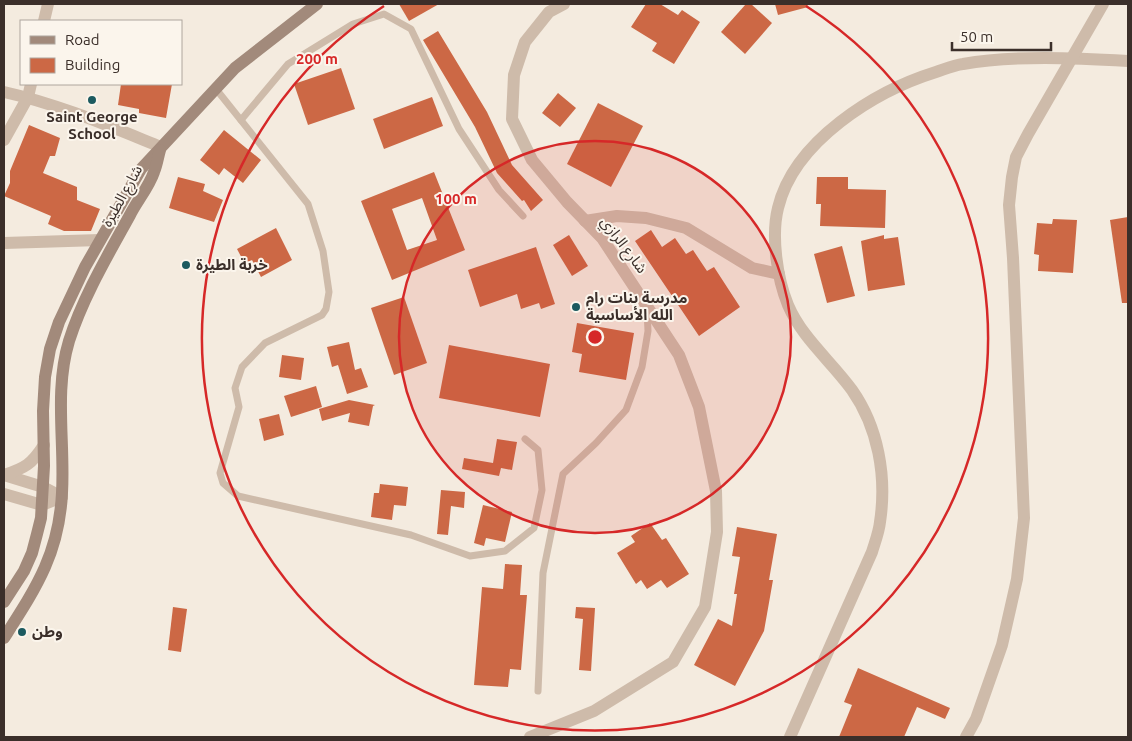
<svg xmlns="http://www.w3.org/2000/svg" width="1132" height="741" font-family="Ubuntu,'Noto Sans Arabic',sans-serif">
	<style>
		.building { fill: #cc6845; fill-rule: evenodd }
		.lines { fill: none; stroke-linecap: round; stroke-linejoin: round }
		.lane { stroke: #cebbaa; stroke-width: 7 }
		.street { stroke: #cebbaa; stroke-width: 12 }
		.secondary { stroke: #a28a7b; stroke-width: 12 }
		.ring { fill: none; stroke: #d62828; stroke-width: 2.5 }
		.poi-dot { fill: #1c5a5f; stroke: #fbf5ec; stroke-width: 2 }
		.labels { text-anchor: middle; stroke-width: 4; stroke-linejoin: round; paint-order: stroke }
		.poi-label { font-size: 15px; font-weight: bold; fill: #3b2f2a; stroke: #fbf5ec; text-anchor: start }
		.street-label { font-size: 15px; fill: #3b2f2a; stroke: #fbf5ec }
		.centre { fill: #d62828; stroke: #fbf5ec; stroke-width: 2.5 }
		.ring-label { font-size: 15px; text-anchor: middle; font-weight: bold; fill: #d62828; stroke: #fbf5ec; stroke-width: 4; stroke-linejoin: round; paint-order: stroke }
	</style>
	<rect width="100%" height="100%" fill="#f4ebdf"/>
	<!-- building -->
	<g class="building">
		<path d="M399,4H439L409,21Z"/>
		<path d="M646,4H660L678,15L682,10L700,22L674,64L652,51L657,43L631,27Z"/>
		<path d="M746,4H751L772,23L745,54L721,32Z"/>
		<path d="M775,4H807L808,7L778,15Z"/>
		<path d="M438,31L487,112L512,165L543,200L531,211L524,200L522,201L497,173L475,127L423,40Z"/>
		<path d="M341,68L355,109L308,125L294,84Z"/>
		<path d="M121,84H172L166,118L139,113V109L118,105Z"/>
		<path d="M558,93L576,108L560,127L542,113Z"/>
		<path d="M432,97L443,126L384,149L373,119Z"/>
		<path d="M598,103L643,126L611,187L567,164Z"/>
		<path d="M29,125L60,138L55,156H50L43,173L77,187V200L100,209L91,231H64L48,224L51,216L4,196L10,183V171Z"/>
		<path d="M224,130L261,160L243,183L224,168L219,175L200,160Z"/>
		<path d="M434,172L465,250L392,280L361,201ZM422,198L437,240L407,250L392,209Z"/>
		<path d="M178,177L205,184L203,191L223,200L214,222L169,208Z"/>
		<path d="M817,177H848V189L886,190L885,228L820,226L821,204H816Z"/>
		<path d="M1128,217V303H1122L1110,220Z"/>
		<path d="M1053,219L1077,220L1073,273L1038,271L1039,255L1034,254L1037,223L1052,224Z"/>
		<path d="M276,228L292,260L261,277L252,260L245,264L237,249Z"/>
		<path d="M651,230L662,247L675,238L686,254L693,250L707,271L714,267L740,307L699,336L635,241Z"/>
		<path d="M569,235L588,266L572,276L553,245Z"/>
		<path d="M884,235V239L898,237L905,285L868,291L861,241Z"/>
		<path d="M842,246L855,296L827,303L814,254Z"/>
		<path d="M536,247L555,304L541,309L539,303L521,309L517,294L480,307L468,270Z"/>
		<path d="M404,297L427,363L394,375L371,308Z"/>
		<path d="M577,323L634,333L626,380L579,372L582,354L572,352Z"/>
		<path d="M349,342L355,370L361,368L368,387L347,394L338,365L332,367L327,347Z"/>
		<path d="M449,345L550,364L540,417L439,398Z"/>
		<path d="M282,355L304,358L301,380L279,377Z"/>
		<path d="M316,386L322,407L291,417L284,396Z"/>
		<path d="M349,400L375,405L373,406L369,426L348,422L350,413L322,421L319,409Z"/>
		<path d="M279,414L284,435L264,441L259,419Z"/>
		<path d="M497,439L517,442L512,470L501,468L499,476L462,469L464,458L493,463Z"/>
		<path d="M380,484L408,487L406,506L394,505L392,520L371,517L374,493H379Z"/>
		<path d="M441,490L465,492L464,508L451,506L448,535L437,534Z"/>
		<path d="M483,505L512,512L505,542L486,538L484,546L474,543Z"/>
		<path d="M650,523L662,540L666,538L689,574L667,588L661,580L647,589L641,580L636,584L617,553L635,542L631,536Z"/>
		<path d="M737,527L777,534L769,580H773L764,631L735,686L694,665L718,619L732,626L737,594H734L740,557L732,556Z"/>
		<path d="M505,564L522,565L520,595H527L521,670L510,669L508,687L474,685L482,587L503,589Z"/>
		<path d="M173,607L187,609L181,652L168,650Z"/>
		<path d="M576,607L595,608L591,671L579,670L583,619L575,618Z"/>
		<path d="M858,668L950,708L945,719L917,707L904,737H839L852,705L844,702Z"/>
	</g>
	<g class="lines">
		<!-- lane -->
		<g class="lane">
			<path d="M216,89L308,204L323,251L329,292L326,309L322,315L265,343L242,367L235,388L239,407L220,473L223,483L238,496L411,535L470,556L505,551L534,528L542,490L538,450L525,439"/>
			<path d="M241,120L288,64L353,24L384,14L411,29L459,129L499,190L523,216"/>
			<path d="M538,691L543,573L563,474L596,443L626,410L642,367L648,331L647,309"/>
		</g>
		<!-- street -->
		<g class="street">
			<path d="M44,21L48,4"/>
			<path d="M4,92C58,104 109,126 161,147"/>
			<path d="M4,140L28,97L31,84"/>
			<path d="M585,221L617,216L646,218L686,228L752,268L779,274"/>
			<path d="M4,243L100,240"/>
			<path d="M4,475L43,487L62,497"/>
			<path d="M4,475C25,468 32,464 44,445"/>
			<path d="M4,494L42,505L62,497"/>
			<path d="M530,737L594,711L673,662L705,607L717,532L716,491L699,407L679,355L602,238L567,202L532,160L512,119L514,75L525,42L549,12L564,4"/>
			<path d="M790,737L872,552C875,542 879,532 880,522C887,476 878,427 852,390C831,361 802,338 788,305C777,278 771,236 778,208C794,141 875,91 936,72C945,69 954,65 963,64C1014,55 1076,58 1128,61"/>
			<path d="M966,737L976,719L1002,645L1017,579L1024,518L1013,258L1009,205L1012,177L1016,157L1028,134L1103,4"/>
		</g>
		<!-- secondary -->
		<g class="secondary">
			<path d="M4,602L24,571L32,553L37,534L41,518L44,466L43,411L45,377L50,349L59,322L85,267L141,169L235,68L317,4"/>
			<path d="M4,638C36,588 59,554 62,493C65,442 54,391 69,341C83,297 108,255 130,215C137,201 149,187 154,172C157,165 158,157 160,150"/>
		</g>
	</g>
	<!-- distance rings -->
	<circle cx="595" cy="337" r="196" fill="#d62828" fill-opacity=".12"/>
	<g class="ring">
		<circle cx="595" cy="337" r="196"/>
		<path d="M806 6A393 393 0 1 1 384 6"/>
	</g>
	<!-- markers -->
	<g class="poi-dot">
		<circle cx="92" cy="100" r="5"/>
		<circle cx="186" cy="265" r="5"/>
		<circle cx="576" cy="307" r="5"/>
		<circle cx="22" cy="632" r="5"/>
	</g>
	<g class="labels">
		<!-- poi labels -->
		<g class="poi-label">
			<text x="92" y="122" text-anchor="middle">Saint George<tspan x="92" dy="17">School</tspan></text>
			<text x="196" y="270">خربة الطيرة</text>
			<text x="586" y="303">مدرسة بنات رام<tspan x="586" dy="17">الله الأساسية</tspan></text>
			<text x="32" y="637">وطن</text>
		</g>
		<!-- street labels -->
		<g class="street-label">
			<text transform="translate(122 196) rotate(-61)" y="5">شارع الطيرة</text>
			<text transform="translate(624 245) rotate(53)" y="5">شارع الرازي</text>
		</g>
	</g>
	<circle cx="595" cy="337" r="8" class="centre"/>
	<g class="ring-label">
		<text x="317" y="64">200 m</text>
		<text x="456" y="204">100 m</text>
	</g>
	<!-- border -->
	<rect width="1132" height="741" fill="none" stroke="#3b2f2a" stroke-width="10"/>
	<!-- legend -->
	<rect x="20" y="20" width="162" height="65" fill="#fbf5ec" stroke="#aea69e"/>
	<rect x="30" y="36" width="25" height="8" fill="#a28a7b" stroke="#aea69e"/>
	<text x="65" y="45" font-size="15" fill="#3b2f2a">Road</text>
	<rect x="30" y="58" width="25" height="15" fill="#cc6845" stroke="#aea69e"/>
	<text x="65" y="70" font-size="15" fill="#3b2f2a">Building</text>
	<!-- scale -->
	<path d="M952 42v8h99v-8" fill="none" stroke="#3b2f2a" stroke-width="2.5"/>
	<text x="960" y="42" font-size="15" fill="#3b2f2a" stroke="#fbf5ec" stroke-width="4" paint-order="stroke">50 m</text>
</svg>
